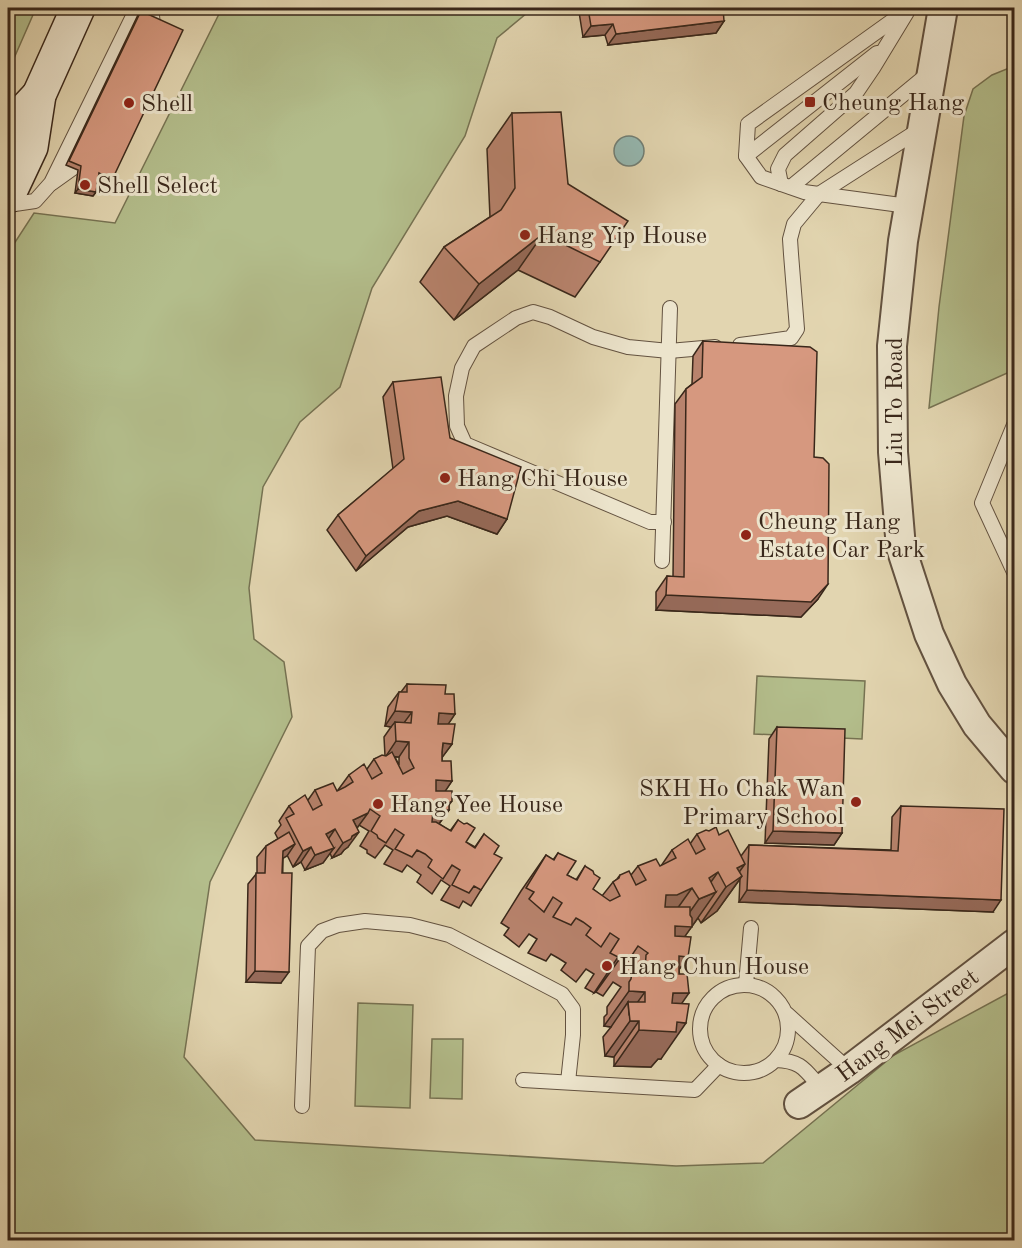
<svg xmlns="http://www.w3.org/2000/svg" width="1022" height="1248" font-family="'Old Standard TT',serif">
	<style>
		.green { fill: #b3bd8b; stroke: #767252; stroke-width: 1.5 }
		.water { fill: #95b8b1; stroke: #707e75; stroke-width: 1.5 }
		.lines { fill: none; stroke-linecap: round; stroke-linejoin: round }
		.service-casing { stroke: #635240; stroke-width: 16 }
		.minor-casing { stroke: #635240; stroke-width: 32 }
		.secondary-casing { stroke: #39271a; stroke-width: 36 }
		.service { stroke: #ece4cc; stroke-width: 14 }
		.minor { stroke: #ece4cc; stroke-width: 28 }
		.secondary { stroke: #ece4cc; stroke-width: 33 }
		.wall { fill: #b8836d; stroke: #39271a; stroke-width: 1.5; fill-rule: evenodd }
		.shaded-wall { fill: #966a59; stroke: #39271a; stroke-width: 1.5 }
		.building { fill: #d6987f; stroke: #39271a; stroke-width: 1.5 }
		.poi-dot { fill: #8f2418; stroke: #ece4cc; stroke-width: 2 }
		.labels { text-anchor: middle; stroke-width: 6; stroke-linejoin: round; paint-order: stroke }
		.poi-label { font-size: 24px; fill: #39271a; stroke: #ece4cc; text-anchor: start }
		.street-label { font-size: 24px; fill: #39271a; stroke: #ece4cc }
	</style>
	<rect width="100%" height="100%" fill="#e2d5b0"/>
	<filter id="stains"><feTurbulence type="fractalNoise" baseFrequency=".00333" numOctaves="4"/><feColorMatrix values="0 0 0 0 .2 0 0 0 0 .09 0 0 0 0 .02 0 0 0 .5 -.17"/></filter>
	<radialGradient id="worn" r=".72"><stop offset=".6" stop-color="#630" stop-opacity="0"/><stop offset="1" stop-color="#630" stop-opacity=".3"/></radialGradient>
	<!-- green -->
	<g class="green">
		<path d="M8,8H36L8,72Z"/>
		<path d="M222,8H533L497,38L465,136L372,288L340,387L300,422L263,487L249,588L254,639L284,662L292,717L210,882L184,1057L255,1140L676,1166L763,1163L894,1055L1014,990V1240H8V253L34,213L115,223Z"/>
		<path d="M1014,66V370L929,408L939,307L964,116L973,89L992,75Z"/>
		<path d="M757,676L865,681L862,739L754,734Z"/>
		<path d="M358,1003L413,1005L410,1108L355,1106Z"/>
		<path d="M432,1039H463L462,1099L430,1098Z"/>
	</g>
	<!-- water -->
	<circle class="water" cx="629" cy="151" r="15"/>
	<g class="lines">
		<defs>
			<g id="service">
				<path d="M151,8L154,32"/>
				<path d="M746,156L877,53"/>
				<path d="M52,183L73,168L91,163"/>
				<path d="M781,184L778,169L785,155L856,93L873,68L907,12"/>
				<path d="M791,187L928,74"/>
				<path d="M8,205L35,201L51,183L137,8"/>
				<path d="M908,206L804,192L761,177L746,156L748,124L910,8"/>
				<path d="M740,345L791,338L797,329L791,254L790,239L794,224L819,194L919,130"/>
				<path d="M1014,425L982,503L1014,572"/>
				<path d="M664,522H650L465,444L457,426L456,396L462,368L474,346L516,318L533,312L550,317L593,337L628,347L669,351L715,347"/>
				<path d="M662,561L670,308"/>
				<path d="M746,984L751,928"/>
				<circle cx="744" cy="1029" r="44"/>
				<path d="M787,1014L849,1070"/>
				<path d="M776,1060C802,1061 805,1070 821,1088"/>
				<path d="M523,1080L695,1090L719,1065"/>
				<path d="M302,1106L308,946L322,931L338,925L365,921L410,925L449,935L562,994L573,1009V1035L568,1082"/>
			</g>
			<g id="minor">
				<path d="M943,8L903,241L892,346L893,452L901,548L929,634L952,684L977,725L1014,769"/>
				<path d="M799,1104L849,1070L1014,944"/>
			</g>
			<g id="secondary">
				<path d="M8,128L39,95"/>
				<path d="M8,196L31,147L39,95L78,8"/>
			</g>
		</defs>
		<!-- service casing -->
		<use href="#service" class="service-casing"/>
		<!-- minor casing -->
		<use href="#minor" class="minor-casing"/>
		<!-- secondary casing -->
		<use href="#secondary" class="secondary-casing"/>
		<!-- service -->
		<use href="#service" class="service"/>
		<!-- minor -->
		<use href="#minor" class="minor"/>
		<!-- secondary -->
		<use href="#secondary" class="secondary"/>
	</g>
	<!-- wall -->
	<g class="wall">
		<path d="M583,8H588L724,21L716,33L608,45L605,35L583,37L579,12Z"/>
		<path d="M141,11L112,180L110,184L98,178L96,192L93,196L75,193L78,170L66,165L138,15Z"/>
		<path d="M512,113L568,184L600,262L575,297L518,270L454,320L420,282L444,247L490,217L487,149Z"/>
		<path d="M703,341L814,457L818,599L801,617L656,610V592L667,576L673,577L675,404L686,389L692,384L693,356Z"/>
		<path d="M393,382L450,438L507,519L497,534L447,516L408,527L356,571L327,530L338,515L393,469L383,397Z"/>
		<path d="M1014,506V535L1009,522L1014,515L1011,511Z"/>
		<path d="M407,684L445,694L455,714L448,724L452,744L442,757V761L452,781L445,791L449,804V810L439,824L450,831L458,820L466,842L475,847L484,834L494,854L481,890L471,906L463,901L459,908L441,900L450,886L441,880L432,894L417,882L421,875L407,865L402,872L384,864L393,850L385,845L375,858L367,853V850L360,846L369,831L359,825L357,828L348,847L344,850L341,854L332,858L330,853L323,863L305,870L301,862L293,867L287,855L283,858L281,983L246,982L248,884L257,873V857L266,846L278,839L275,833L281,825L279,821L289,806L308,800L315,790L337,791L338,790L349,775L367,769L374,759L385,756L384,737L391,727L385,726L388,707L399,692H401ZM395,757H399V765Z"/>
		<path d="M777,727L842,833L834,845L765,843L769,739Z"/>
		<path d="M901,806L993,912L739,902L740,879L717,911L701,923L698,918L684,937L688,957L679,969L682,1004L661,1059H658L651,1067L614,1066V1057L605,1056L603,1037L611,1027L604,1026V1017L607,1014V1007L621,987L613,982L603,996L596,992L594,993L585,988L594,974L586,969L576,982L561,970L566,963L558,958L551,954L546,961L528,953L537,939L529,934L519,947L504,935L509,928L501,923L521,891L546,855L553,860L558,853L567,875L576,880L585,866L593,889L602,896L613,882L617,879L620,875H631L638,866H661L672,850L690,844L697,834L719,835L741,856L749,845L891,850L892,817Z"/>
	</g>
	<!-- shaded-wall -->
	<g class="shaded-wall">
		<path d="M724,21L716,33L608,45L616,34Z"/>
		<path d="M613,24L605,35L583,37L591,26Z"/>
		<path d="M78,189L96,192L93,196L75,193Z"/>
		<path d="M543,234L518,270L454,320L479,284Z"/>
		<path d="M458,501L507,519L497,534L447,516L408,527L356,571L366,556L419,511Z"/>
		<path d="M828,584L818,599L801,617L656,610L666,595Z"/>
		<path d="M395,711L412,712L401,727L395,722L391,727L385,726Z"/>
		<path d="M439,713L455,714L445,729L428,728Z"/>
		<path d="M396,741L409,742L399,757L386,756Z"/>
		<path d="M443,743L452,744L441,759Z"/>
		<path d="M436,780L452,781L442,796L425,795Z"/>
		<path d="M452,801L445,810H449L438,825H422L433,810Z"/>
		<path d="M368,813L357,828L353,820Z"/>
		<path d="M335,829L325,844L326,834Z"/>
		<path d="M773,831L842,833L834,845L765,843Z"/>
		<path d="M359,832L348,847L344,850L341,854L332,858L343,843L352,836Z"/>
		<path d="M295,844L287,856L275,863L283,851Z"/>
		<path d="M311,847L301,862L293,867L303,851Z"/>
		<path d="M334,848L323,863L305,870L315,855Z"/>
		<path d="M745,864L732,882L742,876L717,911L701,923L726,887L737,868Z"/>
		<path d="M718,872L699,899L716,892L667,962L675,926H680L699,899L709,878Z"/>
		<path d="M692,888L667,923L641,930L666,895Z"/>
		<path d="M747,890L1001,900L993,912L739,902Z"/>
		<path d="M679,956L688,957L663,992Z"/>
		<path d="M618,957H621L596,992L594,993Z"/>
		<path d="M255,971L289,972L281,983L246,982Z"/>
		<path d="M629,991L645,992L629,1014L628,1002L611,1027L604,1026Z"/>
		<path d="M673,993H689L664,1029Z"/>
		<path d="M630,1021H639L614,1057L605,1056Z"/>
		<path d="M677,1022L686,1023L661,1059H658L651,1067L614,1066L639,1030Z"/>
	</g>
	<!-- building -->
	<g class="building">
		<path d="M588,8H723L724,21L616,34L613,24L591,26Z"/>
		<path d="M141,11L183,30L112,180L99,173L96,192L78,189L81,166L69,161Z"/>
		<path d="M561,112L568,184L628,221L600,262L543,234L479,284L444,247L501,210L515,188L512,113Z"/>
		<path d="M703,341L810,347L817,352L814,457L823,458L829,464L828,584L811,602L666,595L667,576L684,577L686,389L702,377Z"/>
		<path d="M441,377L450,438L521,467L507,519L458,501L419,511L366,556L338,515L404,459L393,382Z"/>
		<path d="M407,684L446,685L445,694H454L455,714L439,713L438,724H455L452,744L443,743L442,752V761H451L452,781L436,780V791H452V801L449,803V810H433L432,822H436L451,831L458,820L464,824L467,823L475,828L466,842L475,848L484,834L499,846L494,854L502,858L481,890L474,886L469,893L452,885L460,870L452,865L443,879L428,867L432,860L425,854L417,850L412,857L395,849L404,835L395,829L386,843L378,838L377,835L371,831L380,816L370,809L368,813L353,820L359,832L352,836L351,839L343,843L335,829L326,834L334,848L315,855L311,847L303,851L286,818L294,814L289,806L305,795L313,810L322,805L315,790L333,783L337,791L345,787L353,782L349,775L364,764L372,779L382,773L374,759L382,755L386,756L392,752L403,774L414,768L409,758V742L396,741L395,722L411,723L412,712L395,711L399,692H407Z"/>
		<path d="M777,727L845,729L842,833L773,831Z"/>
		<path d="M901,806L1004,809L1001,900L747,890L749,845L898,851Z"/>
		<path d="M716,827L719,835L728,830L745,864L737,868L742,876L726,887L718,872L709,878L716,892L699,899L692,888L677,895H666L665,907H690V915L692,918V927L675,926V936L691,937L688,957L679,956V974H687L689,993H673L672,1003L689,1004L686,1023L677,1022L676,1032L639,1030V1021H630L628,1002H645V992L629,991V982L631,979L632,972L645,973L646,955L648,953L638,946L628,961L621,957H618L610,953L619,939L610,933L601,947L586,935L591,928L583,922L576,918L571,925L553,917L562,903L553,897L544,912L529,899L534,892L526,888L546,855L554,860L558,853L576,861L567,875L577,880L585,866L593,871L594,874L600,878L593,889L610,901L620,896L613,882L619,878L620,875L629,871L636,885L646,880L638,866L656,859L660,866L676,858L672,850L688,839L696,854L705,849L697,834L706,830L709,831Z"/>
		<path d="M289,832L295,844L283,851L282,873H292L289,972L255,971L256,873H265L266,846Z"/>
	</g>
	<!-- markers -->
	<g class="poi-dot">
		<rect x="804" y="96" width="12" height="12" rx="3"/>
		<circle cx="129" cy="103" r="6"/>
		<circle cx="85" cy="185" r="6"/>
		<circle cx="525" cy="235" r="6"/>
		<circle cx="445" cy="478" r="6"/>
		<circle cx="746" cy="535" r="6"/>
		<circle cx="856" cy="802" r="6"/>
		<circle cx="378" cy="804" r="6"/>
		<circle cx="607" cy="966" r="6"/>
	</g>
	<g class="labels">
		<!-- poi labels -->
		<g class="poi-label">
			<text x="822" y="110">Cheung Hang</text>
			<text x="141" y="111">Shell</text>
			<text x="97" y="193">Shell Select</text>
			<text x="537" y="243">Hang Yip House</text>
			<text x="457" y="486">Hang Chi House</text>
			<text x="758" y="529">Cheung Hang<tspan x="758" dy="28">Estate Car Park</tspan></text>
			<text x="844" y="796" text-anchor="end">SKH Ho Chak Wan<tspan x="844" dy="28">Primary School</tspan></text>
			<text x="390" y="812">Hang Yee House</text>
			<text x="619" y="974">Hang Chun House</text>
		</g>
		<!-- street labels -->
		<g class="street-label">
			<text transform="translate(894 402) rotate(-90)" y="8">Liu To Road</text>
			<text transform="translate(907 1025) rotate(-37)" y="8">Hang Mei Street</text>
		</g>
	</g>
	<!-- margin -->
	<rect width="1022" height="1248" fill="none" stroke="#e2d5b0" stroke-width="30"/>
	<rect x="9" y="9" width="1004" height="1230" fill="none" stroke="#39271a" stroke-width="3"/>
	<rect x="15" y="15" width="992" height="1218" fill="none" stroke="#39271a" stroke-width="1.5"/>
	<rect width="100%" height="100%" filter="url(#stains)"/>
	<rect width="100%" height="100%" fill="url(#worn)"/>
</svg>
